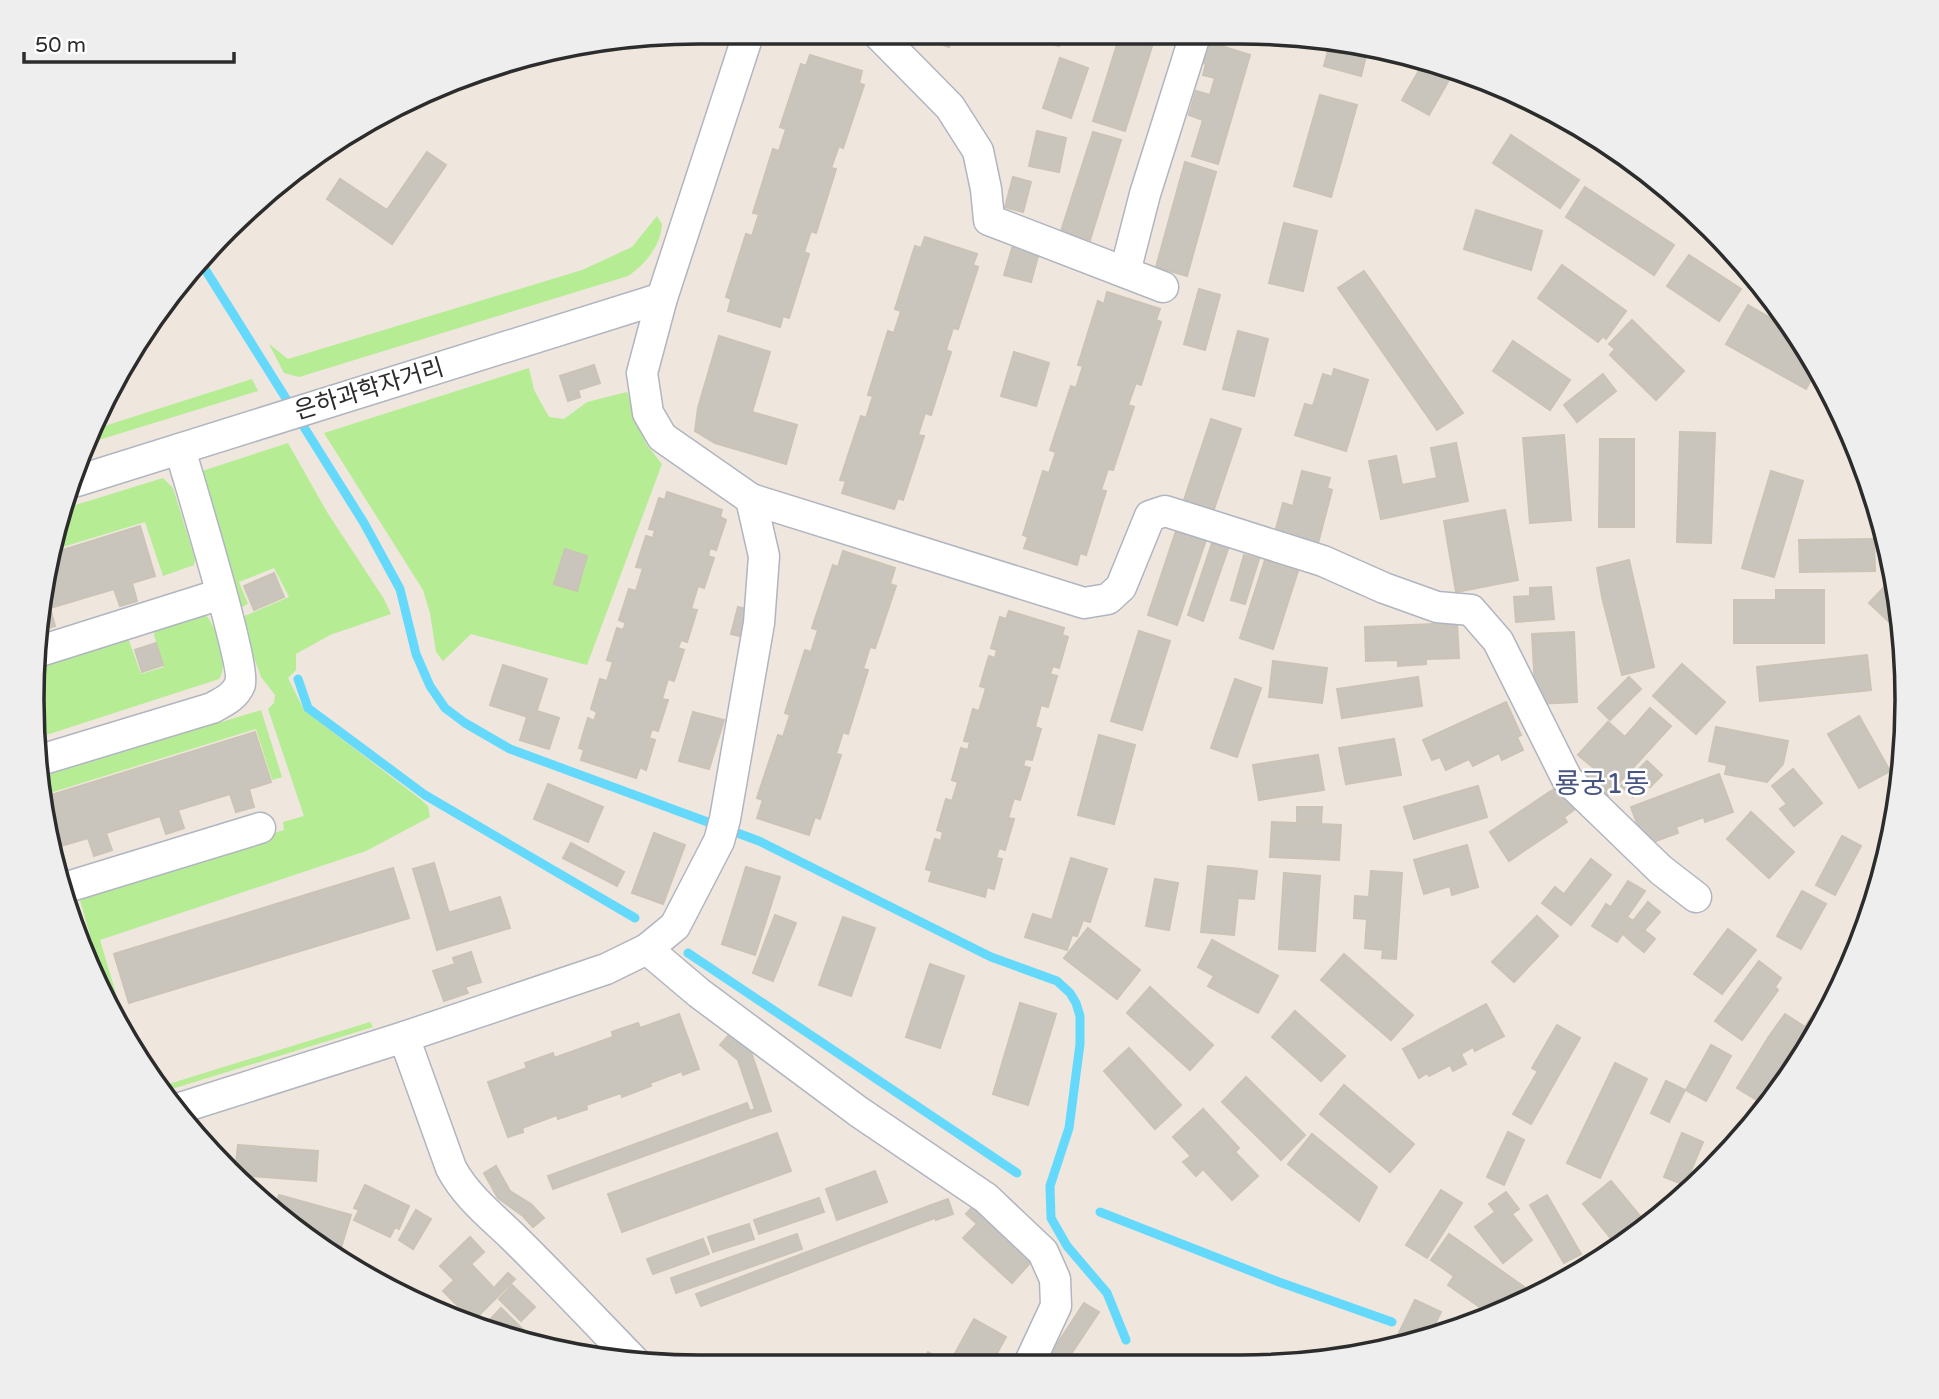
<svg xmlns="http://www.w3.org/2000/svg" width="1939" height="1399" font-family="'Varela Round','Noto Sans KR',sans-serif">
	<style>
		.green { fill: #b5ec94 }
		.lines { fill: none; stroke-linecap: round; stroke-linejoin: round }
		.stream { stroke: #65d9fc; stroke-width: 9 }
		.building { fill: #cac5bc; stroke: #cbc3b6; stroke-width: 2 }
		.minor-casing { stroke: #b1b5c1; stroke-width: 33 }
		.minor { stroke: #fff; stroke-width: 30 }
		.labels { text-anchor: middle; stroke-width: 5; stroke-linejoin: round; paint-order: stroke }
		.street-label { font-size: 24px; fill: #2c2c2c; stroke: #fff }
		.quarter-label { font-size: 28px; fill: #475483; stroke: #fff }
		.rim { fill: none; stroke: #2c2c2c; stroke-width: 3.5 }
	</style>
	<rect width="100%" height="100%" fill="#efe7dd"/>
	<!-- green -->
	<g class="green">
		<path d="M657,216L662,224C661,245 646,264 628,276L299,377L284,373L269,344L288,359L582,270L632,247Z"/>
		<path d="M529,368L534,390L549,417L564,419L587,402L627,392L646,444L662,464L587,665L471,634L443,661L436,652L430,613L423,590L324,433Z"/>
		<path d="M252,379L258,391L89,443L92,430Z"/>
		<path d="M288,443L327,512L384,599L391,614L330,635L296,654V670L288,678L304,710L419,798L428,806L430,817L366,851L100,940L128,1034L108,1000L80,900L91,889L284,830L283,822L304,816L268,709L274,703L275,695L261,677L240,618L289,597L274,568L239,582L248,604L235,611L199,479L202,471Z"/>
		<path d="M163,478L173,488L195,559L194,565L163,576L145,522L56,549L69,507Z"/>
		<path d="M204,613C216,624 230,666 219,679L37,738V664L128,638L141,674L164,667L154,635L155,629Z"/>
		<path d="M261,710L282,777L272,780L256,729L40,796L37,778Z"/>
		<path d="M42,806L56,850L62,849L67,865L59,868Z"/>
		<path d="M370,1022L373,1027L162,1092L159,1087Z"/>
	</g>
	<g class="lines">
		<!-- stream -->
		<g class="stream">
			<path d="M198,258L364,523L400,589L416,654L430,686L445,708L465,723L510,749L759,841L991,957L1057,981L1070,993L1076,1003L1080,1016V1044L1069,1128L1050,1186L1051,1218L1067,1246L1107,1293L1126,1340"/>
			<path d="M298,679L308,708L425,795L635,918"/>
			<path d="M688,953L1017,1173"/>
			<path d="M1100,1212L1279,1282L1392,1322"/>
		</g>
	</g>
	<!-- building -->
	<g class="building">
		<path d="M906,32H954L949,47Z"/>
		<path d="M1027,32H1064L1059,46L1052,44L1053,40Z"/>
		<path d="M1121,32L1154,40L1125,131L1093,121Z"/>
		<path d="M1205,41L1250,55L1218,164L1192,156L1203,120L1189,115L1196,91L1210,95L1215,78L1203,75L1206,64L1199,62Z"/>
		<path d="M1330,43L1368,48L1361,76L1324,66Z"/>
		<path d="M810,55L862,71L859,83L864,85L843,148L839,146L831,168L836,169L816,233L811,231L804,252L809,254L789,318L783,316L780,327L728,311L731,299L726,297L746,234L752,236L759,214L753,213L773,149L779,151L786,129L780,127L801,64L806,66Z"/>
		<path d="M1060,58L1088,68L1071,118L1043,108Z"/>
		<path d="M1425,60L1453,73L1429,115L1402,100Z"/>
		<path d="M1320,95L1357,105L1331,197L1294,186Z"/>
		<path d="M1513,100L1568,125L1566,129Z"/>
		<path d="M1037,131L1066,138L1059,172L1029,166Z"/>
		<path d="M1093,132L1121,140L1090,240L1061,231Z"/>
		<path d="M1511,135L1579,180L1560,208L1493,163Z"/>
		<path d="M1602,140L1610,144L1625,157L1622,161L1598,147Z"/>
		<path d="M427,152L446,165L392,244L327,199L340,179L387,210Z"/>
		<path d="M1185,162L1216,172L1187,276L1156,267Z"/>
		<path d="M1013,177L1031,182L1023,212L1005,207Z"/>
		<path d="M1585,187L1674,245L1654,275L1566,217Z"/>
		<path d="M1476,210L1542,231L1531,270L1464,249Z"/>
		<path d="M1284,223L1317,231L1303,291L1269,283Z"/>
		<path d="M925,237L977,254L973,265L978,267L958,329L953,328L946,350L951,352L931,415L925,413L918,435L924,436L903,500L898,498L894,509L842,493L846,481L840,480L861,416L866,418L873,396L868,395L888,331L894,333L901,311L895,309L915,246L921,248Z"/>
		<path d="M1013,245L1039,253L1031,282L1004,275Z"/>
		<path d="M1689,255L1741,289L1719,321L1667,286Z"/>
		<path d="M1562,265L1626,311L1606,339L1603,336L1598,342L1538,298Z"/>
		<path d="M1364,271L1463,413L1437,430L1338,288Z"/>
		<path d="M1199,289L1220,295L1205,350L1184,344Z"/>
		<path d="M1107,292L1160,309L1156,320L1161,322L1141,385L1136,383L1128,405L1134,407L1113,470L1108,469L1101,490L1106,491L1086,555L1080,553L1077,565L1024,548L1028,537L1023,535L1043,471L1049,473L1056,452L1050,450L1071,386L1076,388L1083,366L1078,365L1098,301L1104,304Z"/>
		<path d="M1748,305L1793,331L1817,369L1806,389L1726,344Z"/>
		<path d="M1632,320L1684,371L1656,400L1610,355L1615,349L1609,344Z"/>
		<path d="M1238,331L1268,339L1254,396L1223,389Z"/>
		<path d="M719,336L770,352L752,412L797,425L786,464L715,443L695,431L698,408Z"/>
		<path d="M1513,341L1570,380L1550,410L1493,371Z"/>
		<path d="M1014,352L1049,363L1036,406L1001,396Z"/>
		<path d="M594,365L600,383L578,390L580,397L568,401L560,376Z"/>
		<path d="M1334,369L1368,380L1346,451L1295,435L1305,404L1313,406L1323,374L1332,377Z"/>
		<path d="M1603,374L1616,391L1577,422L1564,405Z"/>
		<path d="M1834,397L1838,404L1840,409L1831,404Z"/>
		<path d="M1211,419L1241,429L1211,518L1181,509Z"/>
		<path d="M1680,432L1715,433L1711,543L1677,542Z"/>
		<path d="M1564,435L1571,520L1530,523L1523,438Z"/>
		<path d="M1600,439H1634V527H1599Z"/>
		<path d="M1456,443L1468,501L1381,519L1369,461L1396,456L1402,485L1437,478L1431,448Z"/>
		<path d="M1302,471L1330,478L1327,488L1332,490L1317,547L1274,536L1283,503L1293,506Z"/>
		<path d="M1771,471L1803,481L1774,577L1742,568Z"/>
		<path d="M667,492L722,510L720,517L726,520L716,550L710,548L708,556L714,558L704,588L698,586L691,609L697,610L687,642L681,640L678,648L684,650L674,681L668,679L662,699L668,700L658,731L652,729L649,738L655,740L646,770L640,767L636,778L581,760L584,750L579,748L588,718L594,721L597,712L591,709L600,679L607,681L613,662L607,660L617,628L623,630L626,623L619,620L629,589L636,591L643,568L636,567L646,536L653,538L655,530L649,529L659,498L665,500Z"/>
		<path d="M1505,510L1518,580L1456,592L1444,521Z"/>
		<path d="M140,526L155,576L132,583L137,601L120,606L114,589L50,608L55,626L38,631L37,612L56,552Z"/>
		<path d="M1176,531L1206,540L1177,625L1148,615Z"/>
		<path d="M1874,539L1875,571L1800,572L1799,540Z"/>
		<path d="M1212,543L1228,549L1203,621L1188,615Z"/>
		<path d="M565,549L587,556L577,591L554,584Z"/>
		<path d="M843,551L895,568L890,584L896,586L875,648L870,647L863,669L868,670L848,734L843,732L836,754L841,755L820,819L815,817L809,835L757,818L763,800L757,798L778,735L783,737L790,715L785,713L805,650L811,652L818,630L812,628L833,565L838,567Z"/>
		<path d="M1244,555L1259,559L1245,604L1231,600Z"/>
		<path d="M1265,560L1298,571L1273,649L1240,638Z"/>
		<path d="M1629,560L1654,667L1622,675L1602,597L1597,568Z"/>
		<path d="M274,573L284,597L254,610L244,586Z"/>
		<path d="M1892,579L1894,581L1903,635L1869,603Z"/>
		<path d="M1551,587L1554,619L1516,622L1514,597L1530,596V588Z"/>
		<path d="M1776,590H1824V643H1734V600H1776Z"/>
		<path d="M738,607L754,611L748,638L731,634Z"/>
		<path d="M1009,611L1064,628L1062,635L1068,637L1059,668L1053,666L1050,674L1057,676L1048,707L1041,705L1035,727L1041,729L1032,760L1025,759L1023,766L1030,768L1020,800L1014,798L1008,818L1014,819L1005,850L999,848L996,858L1002,859L994,889L987,887L985,897L929,881L932,871L926,869L935,839L941,841L943,832L937,830L946,799L952,801L958,782L952,780L961,748L968,750L970,742L964,741L973,709L979,711L986,688L980,686L989,656L995,658L997,650L991,648L1000,617L1006,619Z"/>
		<path d="M1457,623L1459,658L1426,659V664L1398,666V660L1366,661L1365,627Z"/>
		<path d="M1139,631L1170,641L1142,730L1111,721Z"/>
		<path d="M1574,632L1577,702L1536,704L1532,634Z"/>
		<path d="M156,643L163,665L142,672L135,650Z"/>
		<path d="M1867,655L1871,690L1760,701L1757,667Z"/>
		<path d="M1273,661L1327,668L1322,703L1269,697Z"/>
		<path d="M1682,664L1725,702L1696,734L1653,696Z"/>
		<path d="M503,665L547,679L534,719L490,705Z"/>
		<path d="M1418,677L1422,706L1342,718L1337,689Z"/>
		<path d="M1629,677L1641,689L1610,720L1598,708Z"/>
		<path d="M1235,679L1261,688L1237,757L1211,748Z"/>
		<path d="M1506,702L1521,735L1517,737L1523,750L1502,760L1499,753L1473,766L1469,759L1446,770L1440,757L1432,760L1423,740Z"/>
		<path d="M1650,708L1671,726L1601,803L1581,785L1595,769L1578,755L1608,722L1625,737Z"/>
		<path d="M537,711L559,718L549,749L520,740L527,717L534,719Z"/>
		<path d="M693,712L724,720L709,769L679,761Z"/>
		<path d="M1859,716L1890,771L1859,788L1828,734Z"/>
		<path d="M1716,727L1788,741L1783,764L1767,782L1725,774L1727,765L1709,761Z"/>
		<path d="M255,732L271,782L249,789L254,807L236,812L230,794L178,810L184,828L166,834L160,816L106,833L112,850L94,856L88,838L61,846L45,797Z"/>
		<path d="M1099,735L1135,745L1114,824L1078,815Z"/>
		<path d="M1394,739L1401,775L1346,784L1339,748Z"/>
		<path d="M1318,755L1324,790L1259,800L1253,765Z"/>
		<path d="M1647,761L1662,775L1650,787L1647,784L1633,797L1621,786Z"/>
		<path d="M1793,769L1822,803L1794,826L1780,809L1787,804L1772,786Z"/>
		<path d="M1719,774L1733,812L1705,822L1704,817L1676,827L1678,833L1645,845L1631,807Z"/>
		<path d="M548,784L603,807L588,842L534,819Z"/>
		<path d="M1478,786L1487,817L1414,839L1404,807Z"/>
		<path d="M1559,786L1575,809L1564,817L1548,793Z"/>
		<path d="M1548,793L1567,822L1509,861L1490,832Z"/>
		<path d="M1297,807H1322L1321,824L1297,823Z"/>
		<path d="M1751,812L1794,852L1769,878L1727,839Z"/>
		<path d="M1272,822L1341,825L1339,860L1270,857Z"/>
		<path d="M654,833L685,845L663,904L632,893Z"/>
		<path d="M1842,836L1861,846L1835,895L1816,885Z"/>
		<path d="M571,843L624,872L617,886L563,858Z"/>
		<path d="M1467,845L1478,887L1452,895L1450,886L1424,894L1414,860Z"/>
		<path d="M1071,858L1107,869L1090,922L1083,920L1077,936L1072,935L1067,950L1025,937L1033,914L1052,920Z"/>
		<path d="M1591,859L1611,875L1583,910L1564,894Z"/>
		<path d="M434,863L449,913L428,919L413,869Z"/>
		<path d="M1208,866L1241,869L1234,935L1201,932Z"/>
		<path d="M746,867L780,877L755,955L722,944Z"/>
		<path d="M393,868L409,918L129,1003L114,954Z"/>
		<path d="M1241,869L1257,871L1254,899L1238,898Z"/>
		<path d="M1371,871L1402,873L1396,959L1382,958L1383,950L1365,948L1367,919L1354,918L1355,896L1369,897Z"/>
		<path d="M1284,873L1320,876L1315,951L1279,949Z"/>
		<path d="M1155,879L1178,883L1169,930L1146,926Z"/>
		<path d="M1628,881L1645,891L1627,917L1632,920L1617,942L1592,926L1606,904L1611,907Z"/>
		<path d="M1555,887L1583,910L1571,925L1542,903Z"/>
		<path d="M1802,891L1826,904L1801,949L1777,936Z"/>
		<path d="M500,897L510,928L437,950L428,919Z"/>
		<path d="M1648,902L1660,912L1633,943L1623,934Z"/>
		<path d="M775,915L796,923L773,981L753,973Z"/>
		<path d="M1537,916L1558,936L1514,982L1492,962Z"/>
		<path d="M843,917L875,928L851,996L819,985Z"/>
		<path d="M1088,928L1140,970L1117,999L1064,958Z"/>
		<path d="M1728,929L1756,950L1722,994L1694,974Z"/>
		<path d="M1644,930L1655,939L1644,952L1633,943Z"/>
		<path d="M1212,940L1278,976L1258,1013L1208,986L1214,976L1198,967Z"/>
		<path d="M471,952L481,982L465,987L468,993L444,1001L433,971L455,964L453,958Z"/>
		<path d="M1344,954L1413,1015L1391,1040L1321,980Z"/>
		<path d="M1759,961L1781,978L1775,987L1778,990L1742,1040L1715,1021Z"/>
		<path d="M930,964L964,976L940,1048L906,1037Z"/>
		<path d="M1150,987L1213,1045L1190,1070L1127,1013Z"/>
		<path d="M1020,1003L1056,1014L1028,1105L993,1094Z"/>
		<path d="M1486,1004L1504,1036L1475,1051L1473,1047L1461,1054L1466,1064L1453,1071L1450,1065L1429,1076L1427,1073L1419,1078L1403,1049Z"/>
		<path d="M1295,1011L1345,1056L1321,1081L1272,1037Z"/>
		<path d="M1814,1013L1821,1026L1785,1079L1781,1076L1795,1054L1768,1038L1785,1014L1805,1027Z"/>
		<path d="M679,1014L699,1069L683,1075L682,1071L650,1083L651,1086L622,1097L621,1093L586,1105L587,1109L558,1119L557,1115L522,1128L523,1132L508,1137L488,1082L527,1068L525,1063L553,1053L554,1058L613,1037L612,1032L638,1023L640,1028Z"/>
		<path d="M1557,1025L1580,1038L1531,1124L1513,1114L1538,1071L1532,1068Z"/>
		<path d="M731,1033L750,1049L771,1111L752,1117L750,1111L755,1109L738,1060L720,1045Z"/>
		<path d="M1768,1038L1795,1054L1763,1104L1737,1088Z"/>
		<path d="M1711,1045L1731,1056L1706,1101L1686,1090Z"/>
		<path d="M1129,1048L1181,1105L1155,1129L1104,1071Z"/>
		<path d="M1615,1063L1647,1079L1600,1178L1567,1163Z"/>
		<path d="M1246,1077L1305,1135L1281,1160L1222,1102Z"/>
		<path d="M1666,1081L1685,1090L1669,1122L1651,1113Z"/>
		<path d="M1344,1085L1414,1144L1390,1172L1320,1114Z"/>
		<path d="M747,1103L752,1117L553,1189L548,1176Z"/>
		<path d="M1203,1109L1239,1148L1235,1152L1258,1176L1232,1200L1203,1169L1196,1176L1183,1162L1191,1156L1173,1137Z"/>
		<path d="M1508,1132L1524,1140L1504,1185L1487,1177Z"/>
		<path d="M777,1133L791,1171L622,1232L608,1194Z"/>
		<path d="M1682,1133L1703,1142L1685,1185L1664,1177Z"/>
		<path d="M1312,1134L1377,1187L1359,1221L1288,1164Z"/>
		<path d="M238,1145L318,1151L316,1181L239,1175L235,1172Z"/>
		<path d="M496,1166L510,1191L531,1204L544,1218L533,1227L523,1216L498,1198L484,1173Z"/>
		<path d="M875,1171L887,1202L837,1220L826,1189Z"/>
		<path d="M1611,1181L1649,1227L1617,1246L1583,1204Z"/>
		<path d="M365,1185L409,1206L399,1229L395,1227L390,1237L354,1220L359,1210L354,1208Z"/>
		<path d="M1441,1190L1462,1203L1427,1258L1406,1245Z"/>
		<path d="M1506,1192L1519,1209L1512,1214L1532,1240L1503,1263L1475,1227L1495,1212L1489,1204Z"/>
		<path d="M279,1195L351,1215L340,1251L317,1245L293,1229L274,1211Z"/>
		<path d="M1547,1195L1581,1254L1564,1263L1530,1205Z"/>
		<path d="M819,1198L824,1212L759,1234L754,1220Z"/>
		<path d="M981,1198L1040,1252L1012,1283L963,1238L977,1224L966,1214Z"/>
		<path d="M948,1199L953,1214L936,1220L931,1205Z"/>
		<path d="M931,1205L935,1218L701,1306L696,1294Z"/>
		<path d="M416,1210L431,1219L413,1249L399,1240Z"/>
		<path d="M749,1224L754,1239L713,1252L708,1237Z"/>
		<path d="M797,1234L802,1249L676,1293L671,1278Z"/>
		<path d="M1449,1234L1472,1250L1454,1276L1431,1260Z"/>
		<path d="M470,1237L484,1252L454,1280L440,1266Z"/>
		<path d="M703,1239L709,1254L653,1274L647,1259Z"/>
		<path d="M1472,1250L1527,1289L1517,1304L1501,1313L1491,1306L1487,1312L1448,1285Z"/>
		<path d="M471,1264L494,1288L508,1273L515,1279L473,1321L443,1291Z"/>
		<path d="M512,1285L535,1307L521,1321L499,1299Z"/>
		<path d="M1527,1289L1535,1294L1517,1304Z"/>
		<path d="M1415,1300L1441,1312L1430,1334L1398,1343L1395,1341Z"/>
		<path d="M1084,1303L1099,1312L1065,1363L1044,1364Z"/>
		<path d="M501,1308L536,1342L532,1346L482,1328Z"/>
		<path d="M974,1319L1006,1337L991,1364H949Z"/>
		<path d="M928,1352L949,1364H921Z"/>
	</g>
	<g class="lines">
		<defs>
			<g id="minor">
				<path d="M876,32L950,107L978,151L986,189L989,220L1163,287"/>
				<path d="M1125,272L1145,194L1196,32"/>
				<path d="M77,481L662,298"/>
				<path d="M751,499L1084,603L1108,599L1121,587L1150,516L1165,511L1323,561L1384,588L1437,607L1471,610L1498,641L1567,779L1661,870L1696,897"/>
				<path d="M37,652L221,594"/>
				<path d="M37,761L212,708C223,702 235,697 240,684C246,666 189,481 180,449"/>
				<path d="M64,888L260,828"/>
				<path d="M647,949L699,993L859,1112L986,1198L1043,1252L1055,1279L1056,1306L1029,1364"/>
				<path d="M404,1037L451,1168C466,1196 489,1214 512,1236C554,1277 595,1321 636,1363"/>
				<path d="M174,1110L404,1037L606,969L647,949L675,926L719,841L725,819L759,623L764,556L751,499L662,437L648,413L642,373L662,298L749,32"/>
			</g>
		</defs>
		<!-- minor casing -->
		<use href="#minor" class="minor-casing"/>
		<!-- minor -->
		<use href="#minor" class="minor"/>
	</g>
	<g class="labels">
		<!-- street labels -->
		<g class="street-label">
			<text transform="translate(369 389) rotate(-17)" y="8">은하과학자거리</text>
		</g>
		<!-- quarter labels -->
		<g class="quarter-label">
			<text x="1602" y="793">룡궁1동</text>
		</g>
	</g>
	<!-- crop -->
	<path d="M0 0H1939V1399H0ZM699 44H1240A655 655 0 0 1 1895 699V700A655 655 0 0 1 1240 1355H699A655 655 0 0 1 44 700V699A655 655 0 0 1 699 44Z" fill="#eee" fill-rule="evenodd"/>
	<path class="rim" d="M699 44H1240A655 655 0 0 1 1895 699V700A655 655 0 0 1 1240 1355H699A655 655 0 0 1 44 700V699A655 655 0 0 1 699 44Z"/>
	<!-- scale -->
	<path d="M24 52v10h210v-10" fill="none" stroke="#2c2c2c" stroke-width="3.5"/>
	<text x="35" y="52" font-size="21" fill="#2c2c2c" stroke="#ffffff" stroke-width="5" paint-order="stroke">50 m</text>
</svg>
